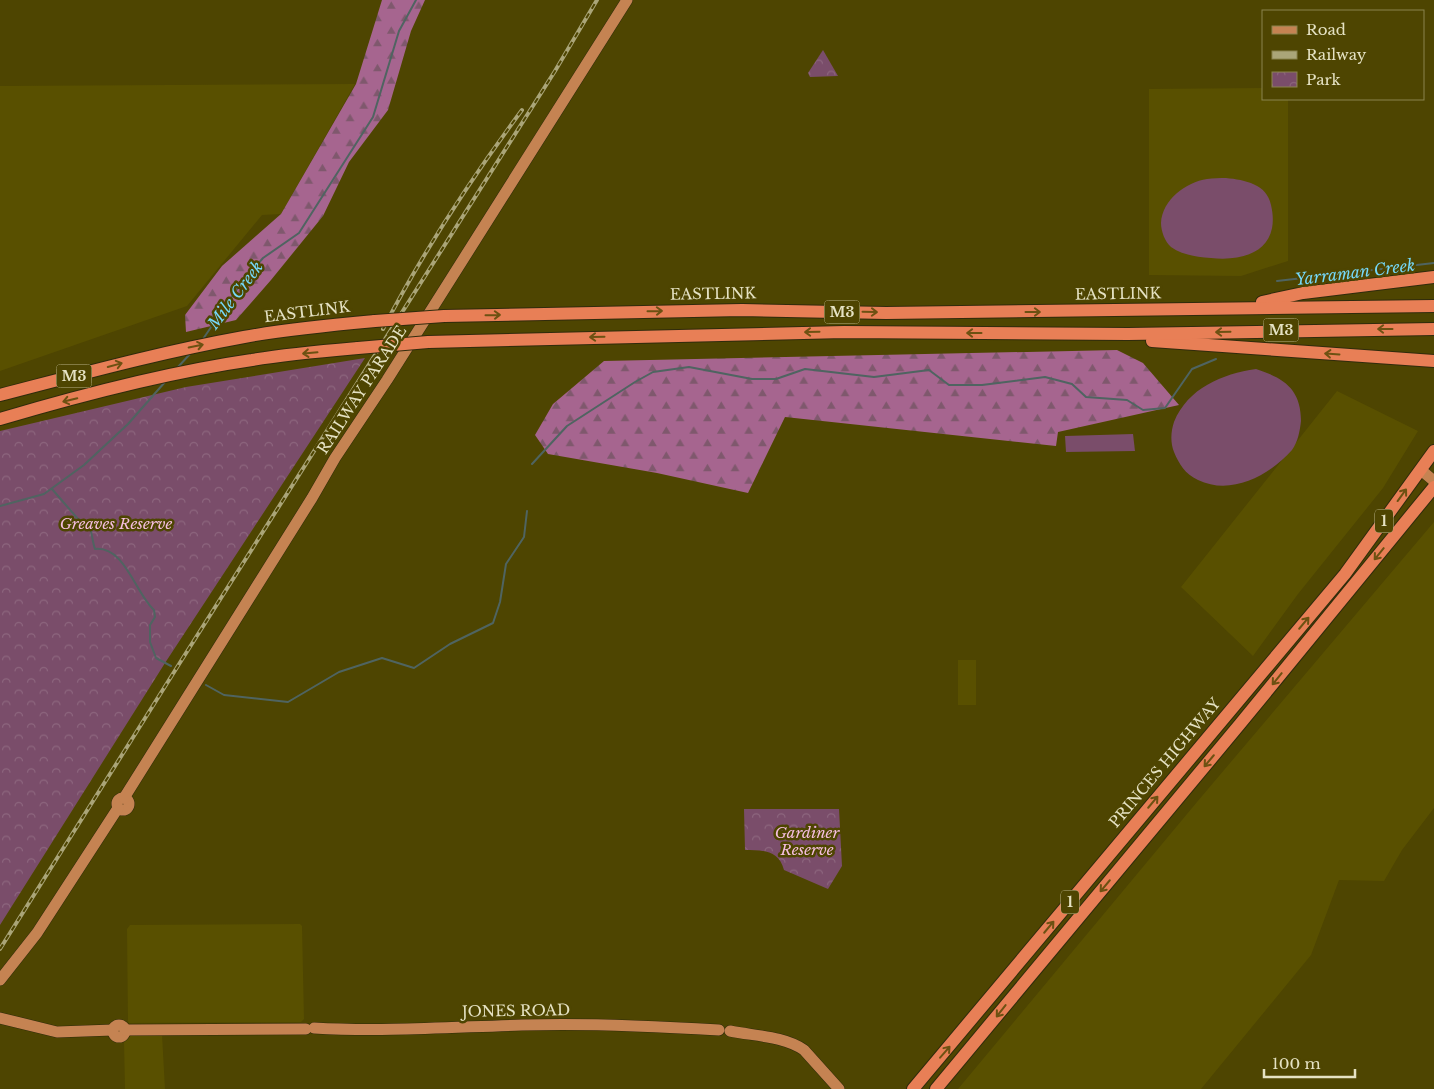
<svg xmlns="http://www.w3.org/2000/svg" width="1434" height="1089" font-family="'Libre Baskerville',serif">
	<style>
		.built { fill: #595000 }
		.green { fill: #7a4d6a }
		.forest { fill: url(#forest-firs) }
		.park { fill: url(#park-crowns) }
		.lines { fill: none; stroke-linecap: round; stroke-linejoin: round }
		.stream { stroke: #4f6461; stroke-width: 2 }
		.major-casing { stroke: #302b0c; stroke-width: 12 }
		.highway-casing { stroke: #302b0c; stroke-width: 14 }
		.major { stroke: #c58352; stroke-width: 11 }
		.highway { stroke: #e87f56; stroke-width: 12 }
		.rail-casing { stroke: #aaa578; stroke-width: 4 }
		.rail { stroke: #4e4501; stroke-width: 2; stroke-dasharray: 5.5; stroke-linecap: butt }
		.highway-bridge-casing { stroke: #302b0c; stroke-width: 14; stroke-linecap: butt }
		.highway-bridge { stroke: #e87f56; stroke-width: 12 }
		.oneway { stroke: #6d5112 }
		.labels { text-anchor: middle; stroke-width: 5; stroke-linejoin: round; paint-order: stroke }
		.shield { fill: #4e4501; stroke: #b8b389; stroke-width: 1 }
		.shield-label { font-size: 14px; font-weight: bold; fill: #e5e2c3 }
		.street-label { font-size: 15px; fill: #e5e2c3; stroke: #4e4501 }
		.park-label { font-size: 15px; font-style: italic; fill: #f5bee0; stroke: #4e4501 }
		.water-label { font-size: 16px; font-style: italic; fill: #75d8f9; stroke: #4e4501 }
	</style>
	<defs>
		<pattern id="forest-firs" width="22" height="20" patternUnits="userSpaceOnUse" patternTransform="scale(1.25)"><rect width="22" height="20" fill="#a6658f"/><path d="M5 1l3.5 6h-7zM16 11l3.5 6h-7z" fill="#7f586d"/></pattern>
		<pattern id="park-crowns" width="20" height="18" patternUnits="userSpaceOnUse" patternTransform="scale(1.25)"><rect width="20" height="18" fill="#7a4d6a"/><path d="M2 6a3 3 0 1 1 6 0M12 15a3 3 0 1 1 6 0" fill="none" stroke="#8d667e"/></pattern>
	</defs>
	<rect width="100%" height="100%" fill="#4e4501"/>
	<!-- built -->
	<g class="built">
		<path d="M355,84L281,214L262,215L187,306L0,371V86Z"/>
		<path d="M1263,88V99H1288V261L1241,276L1149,275V89Z"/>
		<path d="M1337,391L1418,431L1383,488L1298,594L1253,656L1181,587Z"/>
		<path d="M1434,522V808L1402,850L1384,881L1339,880L1311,955L1201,1089H958L1197,802Z"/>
		<rect x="958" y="660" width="18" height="45"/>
		<path d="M300,924L302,926L304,1019L301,1022L129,1023L128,1021L127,929L130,925Z"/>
		<path d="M127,1034H162L165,1089H125L124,1041Z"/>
	</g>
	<!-- green -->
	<g class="green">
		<path d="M1226,178C1245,180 1267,184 1271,205C1281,248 1248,262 1211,258C1197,257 1182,255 1171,247C1165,242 1161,231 1161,223C1162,200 1186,182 1207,179C1213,178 1220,178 1226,178Z"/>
		<path d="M1256,369C1284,378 1301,389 1301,421C1300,430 1298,442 1292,450C1269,476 1231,496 1198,480C1185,474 1179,464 1174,452C1170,442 1171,431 1174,422C1188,388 1222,374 1256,369Z"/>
		<path d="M1133,434L1135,451L1066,452L1065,436Z"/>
	</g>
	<!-- forest -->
	<g class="forest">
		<path d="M382,0H425L411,31L388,110L349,162L323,216L271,280L236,320L186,332L185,315L222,266L281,214L356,84Z"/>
		<path d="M1117,350L1143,363L1179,405L1058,432L1056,446L785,417L748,493L657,473L548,454L535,435L553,404L604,361Z"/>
	</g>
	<!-- park -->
	<g class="park">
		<path d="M823,50L838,76L810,77L808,73Z"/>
		<path d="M365,358L165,663L0,925V431L186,387Z"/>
		<path d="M744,809H839L842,866L828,889L784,870C779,850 762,850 745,850Z"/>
	</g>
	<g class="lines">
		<!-- stream -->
		<g class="stream">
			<path d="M1277,281L1434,263"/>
			<path d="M203,339L239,286L263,258L299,233L373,117L399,31L416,0"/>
			<path d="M178,367L190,354"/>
			<path d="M532,464L567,426L635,382L653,372L689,367L752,379H776L805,369L874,377L929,370L949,385H982L1045,377L1072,384L1086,397L1127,400L1143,410L1165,408L1192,369L1216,359"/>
			<path d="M52,489L78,519L89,524C92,532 92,540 95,549C125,546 135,593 154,610L155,617L150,625V642L156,658L171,666"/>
			<path d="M0,506L44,494L84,465L128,424L165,382"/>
			<path d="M206,685L224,695L288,702L339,672L382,658L414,668L450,644L493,623L500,602L506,564L524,537L527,511"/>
		</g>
		<defs>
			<g id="major">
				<path d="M1421,470L1434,481"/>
				<circle cx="123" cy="804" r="6"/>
				<path d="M124,798L312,498L335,458L387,380L627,0"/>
				<path d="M0,980L37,933L118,808"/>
				<path d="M0,1018L57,1032L113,1030"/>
				<circle cx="119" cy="1031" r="6"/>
				<path d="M314,1028C383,1032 453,1027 522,1025C588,1023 654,1026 719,1030"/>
				<path d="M125,1030L306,1029"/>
				<path d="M730,1031C754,1036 784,1036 804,1050L839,1089"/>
			</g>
			<g id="highway">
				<path d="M1262,302L1303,293L1434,277"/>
				<path d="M444,316L742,310L886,313L1434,306"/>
				<path d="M1152,341L1434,361"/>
				<path d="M428,342L844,332L1128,334L1434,329"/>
				<path d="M0,395C81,374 161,352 244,337C287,329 331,325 375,321"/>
				<path d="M0,419C81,395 169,372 252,360C287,354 323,351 358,348"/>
				<path d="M913,1089L1345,574L1434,451"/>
				<path d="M936,1089L1240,724L1434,487"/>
			</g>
		</defs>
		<!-- major casing -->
		<use href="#major" class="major-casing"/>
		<!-- highway casing -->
		<use href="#highway" class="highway-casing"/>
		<!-- major -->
		<use href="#major" class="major"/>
		<!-- highway -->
		<use href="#highway" class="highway"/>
		<defs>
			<g id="rail">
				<path d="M383,329C423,252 470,180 522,110"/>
				<path d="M0,949L181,661L555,71L597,0"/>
			</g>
		</defs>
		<!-- rail casing -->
		<use href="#rail" class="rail-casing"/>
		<!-- rail -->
		<use href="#rail" class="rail"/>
		<defs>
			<g id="highway-bridge">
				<path d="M375,321L444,316"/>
				<path d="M358,348L428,342"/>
			</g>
		</defs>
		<!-- highway-bridge casing -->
		<use href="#highway-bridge" class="highway-bridge-casing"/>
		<!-- highway-bridge -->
		<use href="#highway-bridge" class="highway-bridge"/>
	</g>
	<!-- one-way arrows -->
	<defs><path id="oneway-shaft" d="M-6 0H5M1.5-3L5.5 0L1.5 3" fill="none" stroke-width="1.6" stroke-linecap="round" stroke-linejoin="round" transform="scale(1.25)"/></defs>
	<g class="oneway">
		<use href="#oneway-shaft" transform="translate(655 311) rotate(-1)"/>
		<use href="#oneway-shaft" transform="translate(870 312) rotate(1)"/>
		<use href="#oneway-shaft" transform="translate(1033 312)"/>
		<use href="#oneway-shaft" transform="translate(493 315) rotate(-1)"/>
		<use href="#oneway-shaft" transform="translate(1385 329) rotate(180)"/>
		<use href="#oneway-shaft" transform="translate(812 332) rotate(179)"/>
		<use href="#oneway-shaft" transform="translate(1223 332) rotate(179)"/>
		<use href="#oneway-shaft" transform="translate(974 333) rotate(-180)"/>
		<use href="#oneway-shaft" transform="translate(597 337) rotate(179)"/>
		<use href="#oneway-shaft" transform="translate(196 346) rotate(-12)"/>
		<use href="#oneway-shaft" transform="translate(310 353) rotate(175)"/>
		<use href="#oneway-shaft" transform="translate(1332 354) rotate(-176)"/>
		<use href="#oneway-shaft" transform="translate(115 365) rotate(-15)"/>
		<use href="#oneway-shaft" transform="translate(70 400) rotate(166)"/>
		<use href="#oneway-shaft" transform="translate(1402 495) rotate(-54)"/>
		<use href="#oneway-shaft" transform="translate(1379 554) rotate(129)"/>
		<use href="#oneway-shaft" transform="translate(1304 623) rotate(-50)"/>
		<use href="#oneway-shaft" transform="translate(1277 679) rotate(129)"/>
		<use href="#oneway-shaft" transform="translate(1209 761) rotate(130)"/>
		<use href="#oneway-shaft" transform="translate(1153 802) rotate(-50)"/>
		<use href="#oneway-shaft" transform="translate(1105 886) rotate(130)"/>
		<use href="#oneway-shaft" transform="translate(1049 927) rotate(-50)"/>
		<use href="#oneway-shaft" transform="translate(1001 1011) rotate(128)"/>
		<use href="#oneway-shaft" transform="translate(945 1052) rotate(-49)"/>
	</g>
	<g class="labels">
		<!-- shield labels -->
		<g class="shield">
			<rect x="824.5" y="300.5" width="35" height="23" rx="4"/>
			<rect x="1263.5" y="318.5" width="35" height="23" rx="4"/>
			<rect x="56.5" y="364.5" width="35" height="23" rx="4"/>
			<rect x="1375" y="509.5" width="18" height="23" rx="4"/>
			<rect x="1061" y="890.5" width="18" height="23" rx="4"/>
		</g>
		<g class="shield-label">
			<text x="842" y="317">M3</text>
			<text x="1281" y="335">M3</text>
			<text x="74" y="381">M3</text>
			<text x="1384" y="526">1</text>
			<text x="1070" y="907">1</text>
		</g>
		<!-- street labels -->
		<g class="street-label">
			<text transform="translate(713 294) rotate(-1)" y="5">EASTLINK</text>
			<text transform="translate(1118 294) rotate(-1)" y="5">EASTLINK</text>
			<text transform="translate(307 312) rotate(-7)" y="5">EASTLINK</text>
			<text transform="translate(362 390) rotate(-57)" y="5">RAILWAY PARADE</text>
			<text transform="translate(1165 763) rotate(-50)" y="5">PRINCES HIGHWAY</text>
			<text transform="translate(516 1011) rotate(-1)" y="5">JONES ROAD</text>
		</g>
		<!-- park labels -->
		<g class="park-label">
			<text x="116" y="529">Greaves Reserve</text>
			<text x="807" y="838">Gardiner<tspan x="807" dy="17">Reserve</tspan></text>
		</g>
		<!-- water labels -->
		<g class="water-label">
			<text transform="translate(1355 272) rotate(-7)" y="6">Yarraman Creek</text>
			<text transform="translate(235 295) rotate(-53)" y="6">Mile Creek</text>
		</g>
	</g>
	<!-- legend -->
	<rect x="1262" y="10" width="162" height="90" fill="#4e4501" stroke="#8a844f"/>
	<rect x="1272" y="26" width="25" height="8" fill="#c58352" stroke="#8a844f"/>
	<text x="1306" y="35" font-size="15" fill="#e5e2c3">Road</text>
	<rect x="1272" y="51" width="25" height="8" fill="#aaa578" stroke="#8a844f"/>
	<text x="1306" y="60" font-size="15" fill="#e5e2c3">Railway</text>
	<rect x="1272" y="72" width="25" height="15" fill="url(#park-crowns)" stroke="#8a844f"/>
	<text x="1306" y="85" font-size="15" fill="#e5e2c3">Park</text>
	<!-- scale -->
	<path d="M1264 1069v8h91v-8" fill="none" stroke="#e5e2c3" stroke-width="2.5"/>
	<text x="1272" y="1069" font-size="15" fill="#e5e2c3" stroke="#4e4501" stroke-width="4" paint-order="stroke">100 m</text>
</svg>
